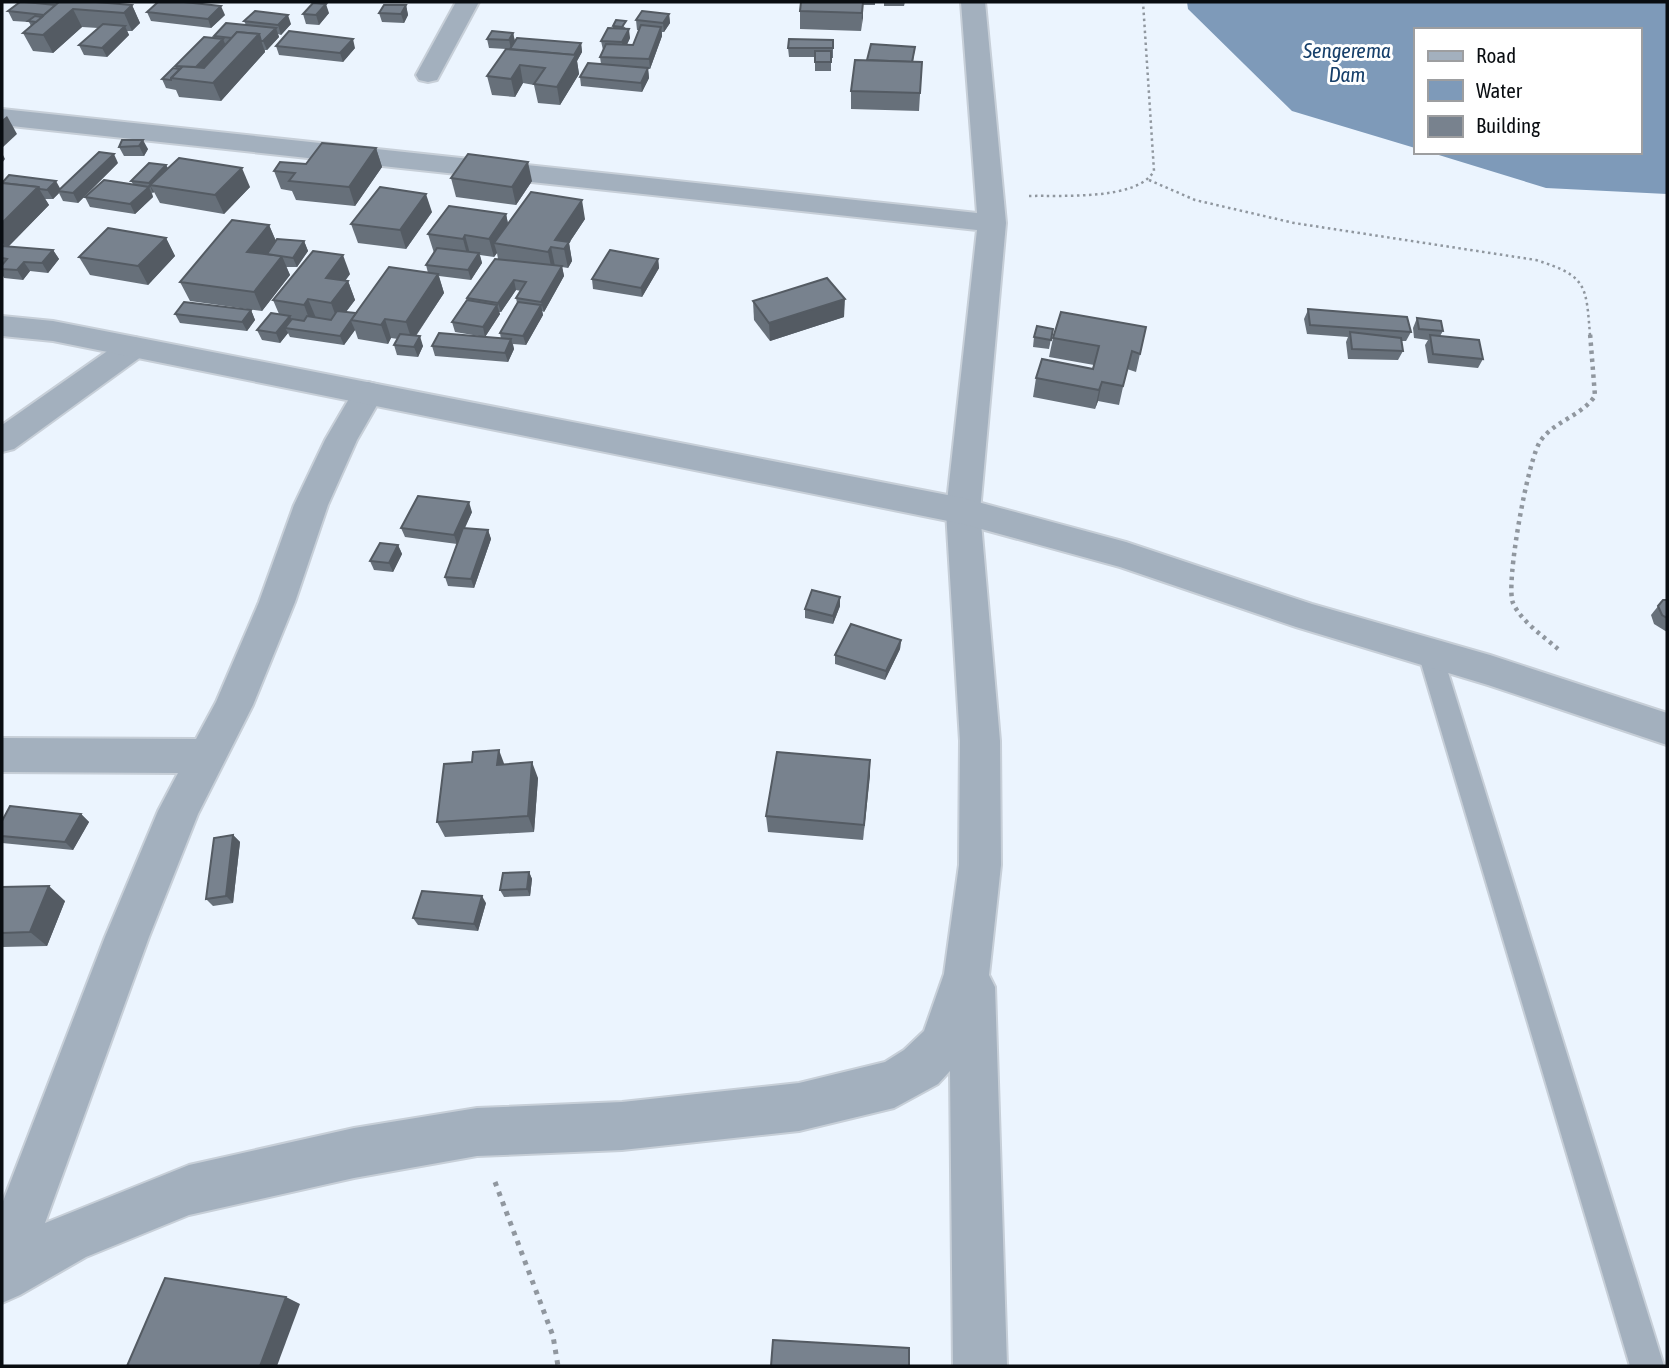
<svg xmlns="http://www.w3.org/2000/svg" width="1669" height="1368" font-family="'Asap Condensed',sans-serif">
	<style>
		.water { fill: #7e9ab9 }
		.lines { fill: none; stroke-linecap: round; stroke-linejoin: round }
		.service-casing { stroke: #c7cfd8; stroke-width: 4 }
		.minor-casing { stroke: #c7cfd8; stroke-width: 4 }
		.tertiary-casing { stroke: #c7cfd8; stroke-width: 4 }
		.path-far2 { stroke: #90979f; stroke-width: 2.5; stroke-dasharray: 2.5 3.5; stroke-linecap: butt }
		.path-far1 { stroke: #90979f; stroke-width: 4.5; stroke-dasharray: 3.5 4.5; stroke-linecap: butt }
		.path { stroke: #90979f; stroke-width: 5; stroke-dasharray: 4.5 6; stroke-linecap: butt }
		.service { fill: #a3b0be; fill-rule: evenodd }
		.minor { fill: #a3b0be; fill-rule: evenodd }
		.tertiary { fill: #a3b0be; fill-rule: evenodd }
		.wall { fill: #67707a }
		.shaded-wall { fill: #545b63 }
		.building { fill: #78828e; stroke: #545b63; stroke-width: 2 }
		.labels { text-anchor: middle; stroke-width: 6; stroke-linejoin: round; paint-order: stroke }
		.far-water-label { font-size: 21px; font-style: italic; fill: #163f6a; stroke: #fff }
	</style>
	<rect width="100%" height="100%" fill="#ebf4fe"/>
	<!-- water -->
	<path class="water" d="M1187,2H1667V194L1546,188L1429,152H1639V30H1415V148L1292,111L1188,9Z"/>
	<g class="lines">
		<defs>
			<path id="service" d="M1430,643L1439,646L1442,653L1664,1366H1630L1418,653L1421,646Z"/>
			<g id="minor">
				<path d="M456,2H479L437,80L428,82L419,80L416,75Z"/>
				<path d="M961,2H985L1006,223L980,511L1000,741L1001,865L989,975L995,987L1007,1366H953L950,1071L938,1084L894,1108L799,1131L622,1150L477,1156L354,1178L189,1215L86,1257L20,1295L2,1303V1204L105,937L158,811L178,773L2,772V738L196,739L216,702L259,602L294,505L325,440L357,385L368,382L379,385L384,393L357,440L328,505L295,602L253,705L198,814L149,937L45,1223L189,1165L354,1128L477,1108L622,1102L799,1083L885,1062L904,1050L924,1031L944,974L959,865L960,741L946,511L977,230L2,125V109L977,213Z"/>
				<path d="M134,337L145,340L149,347L145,354L14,449L2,452V425L123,340Z"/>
			</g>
			<path id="tertiary" d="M2,316L53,321L963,498L1126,542L1312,604L1490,655L1667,713V745L1488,685L1296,627L1120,567L963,524L53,341L2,336Z"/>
		</defs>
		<!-- service casing -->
		<use href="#service" class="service-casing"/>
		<!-- minor casing -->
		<use href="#minor" class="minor-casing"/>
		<!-- tertiary casing -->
		<use href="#tertiary" class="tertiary-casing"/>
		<!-- path-far2 -->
		<g class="path-far2">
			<path d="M1149,180L1195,200L1294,223L1536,260C1587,276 1586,285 1590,335"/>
			<path d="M1029,196C1061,195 1137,201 1154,171L1143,2"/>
		</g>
		<!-- path-far1 -->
		<path class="path-far1" d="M1558,649C1543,636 1521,621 1513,603C1505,585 1528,457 1541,440C1555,421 1581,416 1595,396L1590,333"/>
		<!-- path -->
		<path class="path" d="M495,1182L553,1336L558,1366"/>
		<!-- service -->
		<use href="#service" class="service"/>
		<!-- minor -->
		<use href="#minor" class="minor"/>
		<!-- tertiary -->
		<use href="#tertiary" class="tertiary"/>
	</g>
	<!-- wall -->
	<g class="wall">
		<path d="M20,2H96L132,5L140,23L132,31H127L129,35L107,57L84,55L79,45L98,28L82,27L53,53L33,51L23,33L31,26L29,22L13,21L8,11Z"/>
		<path d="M801,2H875V5H863L861,31L800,29V11Z"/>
		<path d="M884,2H905L904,6H884Z"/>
		<path d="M406,5L408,15L404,23L382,22L379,13Z"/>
		<path d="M147,12L225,15L211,28L151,21Z"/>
		<path d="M329,13L319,25L306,24L303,14Z"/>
		<path d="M669,14L670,23L664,32H662V36L650,69H648L649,78L642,92L581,86L580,77L601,64L600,57L603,50L601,41L613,28V26L616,20L627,29L630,38L627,45H633L639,30H637L636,20Z"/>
		<path d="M244,21L291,24L281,35L278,34L279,37L267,50H265V52L221,101L179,97L176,90L166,88L162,79L176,69L175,66L214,38V36L246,25Z"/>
		<path d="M513,33L515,41L581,43L582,52L577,61L579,74L560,105L538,103L534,85L523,83L515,97L492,95L487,76L506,49L489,48L487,39Z"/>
		<path d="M833,40V58H831V71H815V57H789L788,48Z"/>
		<path d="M276,46L355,48L343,62L279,55Z"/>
		<path d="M915,47L913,62H922L919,111L851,109V91L867,60Z"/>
		<path d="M122,140L148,149L144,156H124L119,147Z"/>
		<path d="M376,148L382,167L355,206L296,200L292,191L281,189L274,171Z"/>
		<path d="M118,163L78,203L63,201L59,193L53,199H45L49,205L8,247L53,250L59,259L48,273L30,271L23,280L4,278L2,274V182L61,189Z"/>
		<path d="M166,165L168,168L250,187L224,214L160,203L154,192L152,193L153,197L135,214L90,207L85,197L133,184L131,181Z"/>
		<path d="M451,178L532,181L516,205L456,197Z"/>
		<path d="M432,212L406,249L358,243L351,224Z"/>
		<path d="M506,214L508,224L585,219L569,243L572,261L568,268L562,267L564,276L544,312L542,311L543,315L526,345L513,344L514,349L508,362L435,356L432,346L501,339L500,333L517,303L516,298L521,291L516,290L501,312H499L500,314L485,337L455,332L452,322L468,300L467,298L498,259L497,253L494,257L480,255L482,263L471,280L439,276L444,293L416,336L423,346L418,357L397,355L394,345L398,339L391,338L388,344L358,339L355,330L344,345L290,337L288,333L280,343L262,340L257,330L279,314L273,300L350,274L345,281H348L355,300L346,312L356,313L428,273L426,265L434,253L428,234Z"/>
		<path d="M269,225L276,241H304L308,251L297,267H286L290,275L262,311L190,301L180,282Z"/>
		<path d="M166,238L175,256L148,285L90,275L79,257Z"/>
		<path d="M658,259L659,268L642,297L593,289L592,279Z"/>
		<path d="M753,301L844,317L770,341L754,320Z"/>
		<path d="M251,310L255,320L247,331L180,323L175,314Z"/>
		<path d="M1308,310L1411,332L1406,341H1401L1403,351L1398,360L1348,359L1346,342L1348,337L1307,334L1304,319Z"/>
		<path d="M1417,318L1443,331L1440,336L1483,359L1478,368L1428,363L1425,345L1428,340L1414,338L1413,328Z"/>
		<path d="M1146,327L1136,372L1127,369L1119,405L1098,401L1095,409L1033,397L1036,378L1093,369L1094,365L1049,357L1053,338Z"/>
		<path d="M1053,329L1049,349L1033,347L1034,337Z"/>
		<path d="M472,512L465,528L488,530L491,539L474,588L448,586L445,577L457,544L405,537L401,528Z"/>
		<path d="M398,545L402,554L393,572L374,570L370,561Z"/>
		<path d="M1663,600H1667V632L1654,624L1651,615Z"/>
		<path d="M840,606L833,624L805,618V609Z"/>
		<path d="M901,640L900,649L885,680L835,664V655Z"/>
		<path d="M870,760L863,840L768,832L766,816Z"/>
		<path d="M504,764L538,778L534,832L445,837L437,822Z"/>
		<path d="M81,814L89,822L73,850L2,843V821Z"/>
		<path d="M233,835L240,842L233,903L213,906L206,899Z"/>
		<path d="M529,872L532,879L530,896L504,897L500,890Z"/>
		<path d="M2,887L65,901L47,946L2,947Z"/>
		<path d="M486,903L478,931L418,925L413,918Z"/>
	</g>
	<!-- shaded-wall -->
	<g class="shaded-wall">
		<path d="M863,2V18L861,31L862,13Z"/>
		<path d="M326,4L329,13L319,25L316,15Z"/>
		<path d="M132,5L140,23L132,31L124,13Z"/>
		<path d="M406,5L408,15L404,23L401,14Z"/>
		<path d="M221,6L225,15L211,28L208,19Z"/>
		<path d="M73,9L82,27L53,53L43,35Z"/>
		<path d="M669,14L670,23L664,32L663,23Z"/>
		<path d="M288,15L291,24L281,35L278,25Z"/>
		<path d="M125,26L129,35L107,57L102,48Z"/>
		<path d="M661,27L662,36L650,69L649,59Z"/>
		<path d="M276,28L279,37L267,50L263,41Z"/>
		<path d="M629,29L630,38L623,52L622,42Z"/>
		<path d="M513,33L515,42L511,49L509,40Z"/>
		<path d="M259,34L265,52L221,101L213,83Z"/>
		<path d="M223,39L227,48L198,78L194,69Z"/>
		<path d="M353,39L355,48L343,62L340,53Z"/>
		<path d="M581,43L582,52L577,61L579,74L560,105L557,87Z"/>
		<path d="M520,65L523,83L515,97L511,79Z"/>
		<path d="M648,68L649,78L642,92L641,83Z"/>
		<path d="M7,116L17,134L2,148V120Z"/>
		<path d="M143,140L148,149L144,156L139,146Z"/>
		<path d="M376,148L382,167L355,206L349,187Z"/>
		<path d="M2,153L5,159L2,163Z"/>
		<path d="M114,154L118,163L78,203L73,193Z"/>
		<path d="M528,162L532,181L516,205L512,187Z"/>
		<path d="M166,165L171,175L150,185L154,192L153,193L149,183Z"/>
		<path d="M242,168L250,187L224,214L215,195Z"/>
		<path d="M56,181L61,190L58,191L59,193L53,199L47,190Z"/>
		<path d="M38,187L49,205L6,249L2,241V223Z"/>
		<path d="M149,187L153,197L135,214L130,204Z"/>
		<path d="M426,194L432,212L406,249L400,230Z"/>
		<path d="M582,200L585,219L569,243L572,261L568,268L564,249L555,240Z"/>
		<path d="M506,214L510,233L494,243L497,253L494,257L489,239Z"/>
		<path d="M269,225L277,244L256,270L247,252Z"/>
		<path d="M465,235L470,254L468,258L463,239Z"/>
		<path d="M166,238L175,256L148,285L138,266Z"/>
		<path d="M304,241L308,251L297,267L293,258Z"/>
		<path d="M551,247L555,266L552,271L548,252Z"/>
		<path d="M53,250L59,259L48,273L42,263Z"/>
		<path d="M479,253L482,263L471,280L468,270Z"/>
		<path d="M343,255L350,274L333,296L326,278Z"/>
		<path d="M282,256L290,275L262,311L254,292Z"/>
		<path d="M658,259L659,268L642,297L641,288Z"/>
		<path d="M24,262L30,271L23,280L17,270Z"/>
		<path d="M562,266L564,276L544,312L541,302Z"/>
		<path d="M438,274L444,293L412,341L406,322Z"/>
		<path d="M514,280L516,290L501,312L498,303Z"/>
		<path d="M348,281L355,300L338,322L331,303Z"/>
		<path d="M308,299L316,318L311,324L304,305Z"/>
		<path d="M845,299L844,317L770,341L769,323Z"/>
		<path d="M497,305L500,314L485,337L483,327Z"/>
		<path d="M541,305L543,315L526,345L523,336Z"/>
		<path d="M251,310L255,320L247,331L242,322Z"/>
		<path d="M290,316L294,325L285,328L288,333L280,343L276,333Z"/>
		<path d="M385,319L391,338L388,344L381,325Z"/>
		<path d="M351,321L355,330L344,345L340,336Z"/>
		<path d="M420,336L423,346L418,357L414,347Z"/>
		<path d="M511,339L514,349L508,362L505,353Z"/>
		<path d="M1102,382L1098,401L1095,409L1099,390Z"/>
		<path d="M469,502L472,512L457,544L454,535Z"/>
		<path d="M488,530L491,539L474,588L471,579Z"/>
		<path d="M398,545L402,554L393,572L389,563Z"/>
		<path d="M840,597V606L833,624V616Z"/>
		<path d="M901,640L900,649L885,680L886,671Z"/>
		<path d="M499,750L505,766L497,765Z"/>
		<path d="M870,760V776L863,840L864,825Z"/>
		<path d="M532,762L538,778L534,832L528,816Z"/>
		<path d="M81,814L89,822L73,850L65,842Z"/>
		<path d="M233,835L240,842L233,903L226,896Z"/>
		<path d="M529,872L532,879L530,896L527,889Z"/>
		<path d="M49,886L65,901L47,946L30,932Z"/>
		<path d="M482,896L486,903L478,931L474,924Z"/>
		<path d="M286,1297L300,1304L277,1366H260Z"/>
	</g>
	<!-- building -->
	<g class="building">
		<path d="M20,2H25L56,5L44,15L8,11Z"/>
		<path d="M59,2H96L132,5L124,13L73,9L43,35L23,33Z"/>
		<path d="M158,2H184L221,6L208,19L147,12Z"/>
		<path d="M801,2H863L862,13L800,11Z"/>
		<path d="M313,3L326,4L316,15L303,14Z"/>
		<path d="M384,5H406L401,14L379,13Z"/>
		<path d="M255,11L288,15L278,25L244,21Z"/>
		<path d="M642,11L669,14L663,23L636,20Z"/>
		<path d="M35,16L42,17L36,22L28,21Z"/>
		<path d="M616,20L626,21L622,27L613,26Z"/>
		<path d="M226,23L276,28L263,41H261L259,34L237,32L232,38L214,36Z"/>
		<path d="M103,24L125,26L102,48L79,45Z"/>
		<path d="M641,25L661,27L649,59L600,57L606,44L633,45Z"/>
		<path d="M608,28L629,29L622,42L601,41Z"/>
		<path d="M289,31L353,39L340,53L276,46Z"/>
		<path d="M492,31L513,33L509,40L487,39Z"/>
		<path d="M237,32L259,34L213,83L171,78L183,66L204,68Z"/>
		<path d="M204,37L223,39L196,67L175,66Z"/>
		<path d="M517,38L581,43L574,55L510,49Z"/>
		<path d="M789,39L833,40V48H788Z"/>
		<path d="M871,44L915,47L912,62L867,60Z"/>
		<path d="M506,49L576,55L557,87L534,84L545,68L520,65L511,79L487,76Z"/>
		<rect x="815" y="51" width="16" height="11"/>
		<path d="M855,60L922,62L920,93L851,91Z"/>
		<path d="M588,63L648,68L641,83L580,77Z"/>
		<path d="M173,68L180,69L171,78V80L162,79Z"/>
		<path d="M122,140H143L139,146L119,147Z"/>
		<path d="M322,143L376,148L349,187L289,181L295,173L274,171L280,162L306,164Z"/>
		<path d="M99,152L114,154L73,193L58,191Z"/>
		<path d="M468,154L528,162L512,187L451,178Z"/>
		<path d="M179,158L242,168L215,195L150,185Z"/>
		<path d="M149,163L166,165L149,183L131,181Z"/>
		<path d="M9,175L56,181L47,190L40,189L38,187L2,183Z"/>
		<path d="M104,180L149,187L130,204L85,197Z"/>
		<path d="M2,183L38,187L2,223Z"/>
		<path d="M380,187L426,194L400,230L351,224Z"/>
		<path d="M531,192L582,200L555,240L569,242L564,249L551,247L548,252L494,243Z"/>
		<path d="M449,206L506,214L489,239L465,235L463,239L428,234Z"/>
		<path d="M232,220L269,225L247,252L282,256L254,292L180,282Z"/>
		<path d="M108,228L166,238L138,266L79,257Z"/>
		<path d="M277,239L304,241L293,258L267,254Z"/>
		<path d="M2,246L53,250L42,263L24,262L17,270L2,269V265L7,259L2,258Z"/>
		<path d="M437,248L479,253L468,270L426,265Z"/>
		<path d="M610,250L658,259L641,288L592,279Z"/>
		<path d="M313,251L343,255L326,278L348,281L331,303L308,299L304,305L273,300Z"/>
		<path d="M495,259L562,266L541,302L516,298L526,282L514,280L498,303L467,298Z"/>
		<path d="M389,267L438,274L406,322L385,319L381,325L351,320Z"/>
		<path d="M827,278L845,299L769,323L753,301Z"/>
		<path d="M467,300L497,305L483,327L452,322Z"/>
		<path d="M184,302L251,310L242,322L175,314Z"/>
		<path d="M518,302L541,305L523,336L500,333Z"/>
		<path d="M1308,309L1407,317L1411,332L1310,325Z"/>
		<path d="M337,311L356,313L340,336L285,328L292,319L304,321L307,316L331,320Z"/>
		<path d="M1061,312L1146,327L1140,354L1132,351L1123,386L1102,382L1099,390L1036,378L1042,359L1093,369L1099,346L1053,338Z"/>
		<path d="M271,313L290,316L276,333L257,330Z"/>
		<path d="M1417,318L1441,321L1443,331L1419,329Z"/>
		<path d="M1037,326L1053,329L1051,340L1034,337Z"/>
		<path d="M1350,332L1401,338L1403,351L1352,349Z"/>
		<path d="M439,333L511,339L505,353L432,346Z"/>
		<path d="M400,334L420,336L414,347L394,345Z"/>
		<path d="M1430,335L1479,340L1483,359L1433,354Z"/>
		<path d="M418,496L469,502L454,535L401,528Z"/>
		<path d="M463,528L488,530L471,579L445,577Z"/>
		<path d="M380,543L398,545L389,563L370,561Z"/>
		<path d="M812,590L840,597L833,616L805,609Z"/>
		<path d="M1663,600H1667V618L1662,615L1658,606Z"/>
		<path d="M851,624L901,640L886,671L835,655Z"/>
		<path d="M499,750L497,765L532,762L528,816L437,822L444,764L472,762L473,752Z"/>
		<path d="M777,752L870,760L864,825L766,816Z"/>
		<path d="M10,806L81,814L65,842L2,836V821Z"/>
		<path d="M233,835L226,896L206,899L214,838Z"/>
		<path d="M529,872L527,889L500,890L503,873Z"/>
		<path d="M49,886L30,932L2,933V887Z"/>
		<path d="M422,891L482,896L474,924L413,918Z"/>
		<path d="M165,1278L286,1297L260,1366H127Z"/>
		<path d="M773,1340L909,1348V1366H771Z"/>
	</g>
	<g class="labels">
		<!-- far-water labels -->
		<g class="far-water-label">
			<text x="1347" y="58">Sengerema<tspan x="1347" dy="24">Dam</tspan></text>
		</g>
	</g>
	<!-- border -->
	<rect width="1669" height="1368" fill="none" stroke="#090d11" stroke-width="7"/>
	<!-- legend -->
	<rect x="1414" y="28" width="228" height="126" fill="#ffffff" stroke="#9d9ea0" stroke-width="2"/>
	<rect x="1428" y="51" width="35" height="10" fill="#a3b0be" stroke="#9d9ea0" stroke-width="2"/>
	<text x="1476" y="63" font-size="21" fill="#090d11">Road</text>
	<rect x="1428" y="80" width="35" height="21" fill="#7e9ab9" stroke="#9d9ea0" stroke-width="2"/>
	<text x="1476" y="98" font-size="21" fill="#090d11">Water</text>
	<rect x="1428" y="116" width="35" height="21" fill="#78828e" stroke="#9d9ea0" stroke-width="2"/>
	<text x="1476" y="133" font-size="21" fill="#090d11">Building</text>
</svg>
